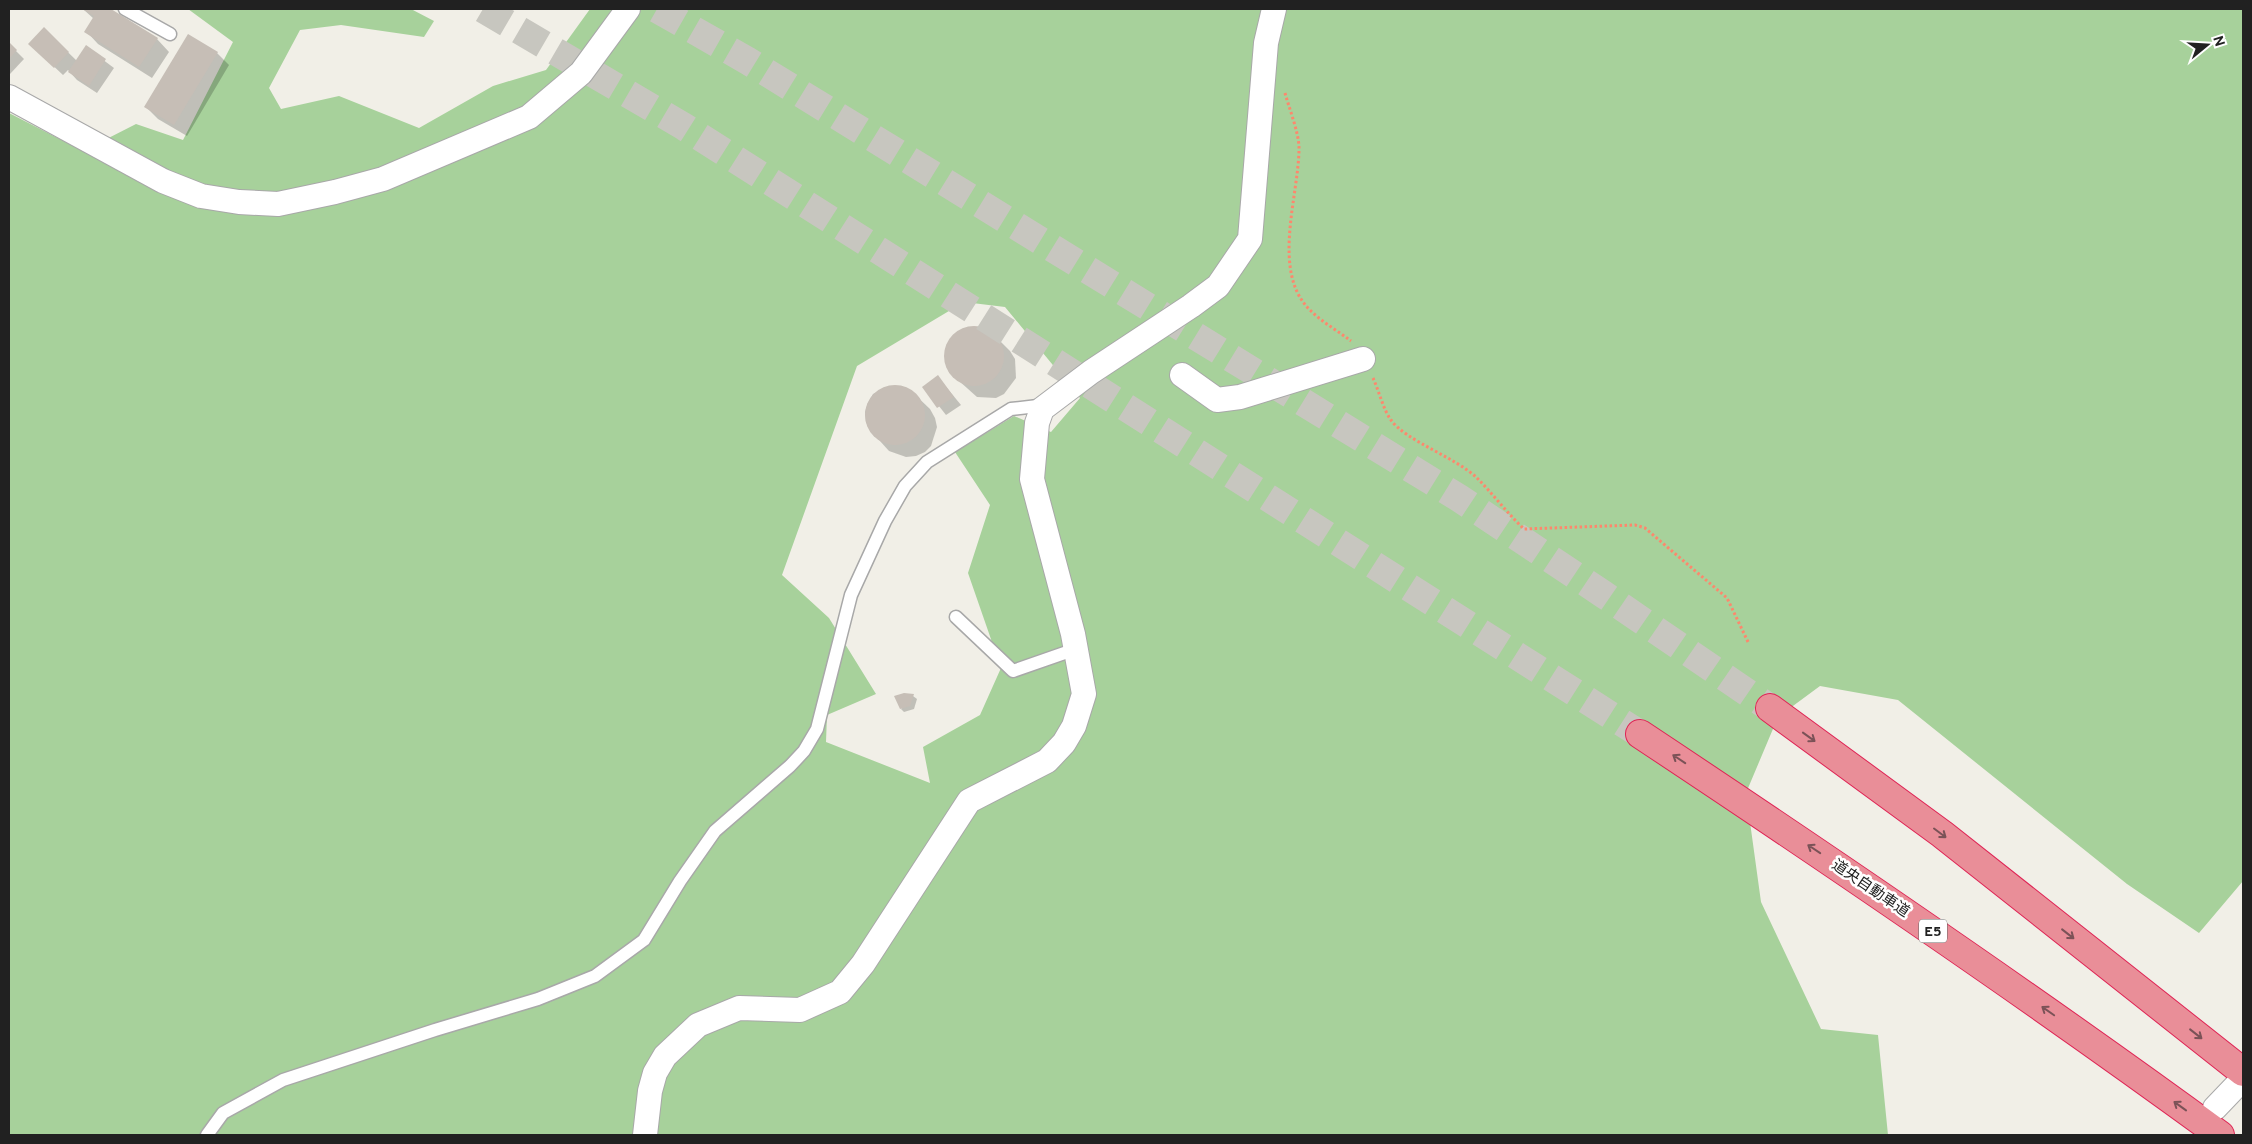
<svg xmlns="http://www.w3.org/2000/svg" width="2252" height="1144" font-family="Overpass,'Noto Sans JP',sans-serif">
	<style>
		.forest { fill: #a7d19b; fill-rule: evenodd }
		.shadow { fill: #0003 }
		.building { fill: #c6beb6 }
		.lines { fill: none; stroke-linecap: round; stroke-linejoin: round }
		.motorway-tunnel { stroke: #c7c6bf; stroke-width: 28; stroke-dasharray: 28 14; stroke-linecap: butt }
		.service-casing { stroke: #a8a8a8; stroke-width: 15 }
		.minor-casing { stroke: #a8a8a8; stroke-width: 26 }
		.motorway-casing { stroke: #df2455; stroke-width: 30 }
		.path { stroke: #fd886d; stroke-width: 3; stroke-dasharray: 2.5 2.5; stroke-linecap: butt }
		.service { stroke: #fff; stroke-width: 12 }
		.minor { stroke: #fff; stroke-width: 24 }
		.motorway { stroke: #e98e98; stroke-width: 28 }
		.oneway { stroke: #7b5257 }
		.labels { text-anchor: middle; stroke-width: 5; stroke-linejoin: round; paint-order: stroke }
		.shield { fill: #fff; stroke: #646464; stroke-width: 1 }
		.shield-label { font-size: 14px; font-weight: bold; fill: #212121 }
		.street-label { font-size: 15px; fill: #212121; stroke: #fff }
	</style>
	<rect width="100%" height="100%" fill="#f1efe7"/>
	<!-- forest -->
	<path class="forest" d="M188,9H411L434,21L424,37L341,25L300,30L269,88L281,109L339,96L419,128L493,86L546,70L590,9H2243V881L2199,933L2127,884L1898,700L1820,686L1778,717L1746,793L1761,902L1821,1029L1878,1035L1888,1135H9V113L83,151L136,124L183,140L233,42ZM964,302L1005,307L1080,398L1051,432L1014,416L955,452L990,505L968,573L1001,668L980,715L923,747L930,783L826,742L827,715L876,694L829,618L782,575L857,366Z"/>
	<!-- shadow -->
	<g class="shadow">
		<path d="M83,9H109L157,39L169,52L152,78L98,44L86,31L94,19Z"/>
		<path d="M44,29L77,61L86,47L114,68L97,93L77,80L68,70L63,75L30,44Z"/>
		<path d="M9,44L24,59L10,74L9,72Z"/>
		<path d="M217,53L229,65L187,136L158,119L146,107Z"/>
		<path d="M971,327L981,328L990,331L1010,351L1015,359L1016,378L1004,394L996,398L977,397L949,372L946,363L945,354L948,344L953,336L961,330Z"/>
		<path d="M938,377L961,405L946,415L924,387Z"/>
		<path d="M891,386H901L910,390L930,409L935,418L937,427L931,446L925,452L916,456L906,457L889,451L870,430L866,422L865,412L868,403L873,394Z"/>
		<path d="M913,696L917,699L914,709L904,712L901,709Z"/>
	</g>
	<!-- building -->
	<g class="building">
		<path d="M82,9H111L158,38L139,67L84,32L94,16Z"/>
		<path d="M44,27L69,52L54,68L28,44Z"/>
		<path d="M188,34L218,52L174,125L144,107Z"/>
		<path d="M9,42L17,50L9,59Z"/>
		<path d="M86,45L106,59L89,86L68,72Z"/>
		<circle cx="974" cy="356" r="30"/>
		<path d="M938,375L954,397L937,408L922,387Z"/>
		<circle cx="895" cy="415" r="30"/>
		<path d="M904,693L914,694L910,706L900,709L894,696Z"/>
	</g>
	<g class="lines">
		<!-- motorway-tunnel -->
		<g class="motorway-tunnel">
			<path d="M483,9L683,126L1640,734"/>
			<path d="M657,9L748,61L1459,498L1603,594L1770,708"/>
		</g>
		<defs>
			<g id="service">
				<path d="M125,9L170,34"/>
				<path d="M956,617L1013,671L1076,649"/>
				<path d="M207,1135L223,1113L283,1080L435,1030L538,999L595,976L644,940L680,881L715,831L790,766L804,751L817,729L851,595L885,521L905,486L927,462L1011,409L1046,405"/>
			</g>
			<g id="minor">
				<path d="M9,97L163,181L201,196L239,202L278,204L335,192L383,179L529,117L581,73L628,9"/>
				<path d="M1182,375L1217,400L1240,397L1363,359"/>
				<path d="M2215,1108L2237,1085"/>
				<path d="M645,1135L650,1091L655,1073L665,1056L698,1025L739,1008L800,1010L840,992L863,964L969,801L1047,761L1064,743L1074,726L1084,694L1073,634L1032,479L1037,423L1042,409L1091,372L1191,306L1218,286L1250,239L1266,43L1274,9"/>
			</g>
			<g id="motorway">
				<path d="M1770,708L1942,834L2243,1072"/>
				<path d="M1640,734C1836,864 2030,996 2220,1135"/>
			</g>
		</defs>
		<!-- service casing -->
		<use href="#service" class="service-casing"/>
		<!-- minor casing -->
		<use href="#minor" class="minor-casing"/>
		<!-- motorway casing -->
		<use href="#motorway" class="motorway-casing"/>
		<!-- path -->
		<g class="path">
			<path d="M1285,93C1289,108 1299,133 1299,148C1299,196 1270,273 1311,311C1322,322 1338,331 1351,341"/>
			<path d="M1373,378C1379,391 1383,409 1391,420C1406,441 1455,457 1477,478C1493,494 1507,513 1524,529L1635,525L1645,528L1727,598L1749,644"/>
		</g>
		<!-- service -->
		<use href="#service" class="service"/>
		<!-- minor -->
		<use href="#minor" class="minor"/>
		<!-- motorway -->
		<use href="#motorway" class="motorway"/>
	</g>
	<!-- one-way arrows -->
	<defs><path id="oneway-shaft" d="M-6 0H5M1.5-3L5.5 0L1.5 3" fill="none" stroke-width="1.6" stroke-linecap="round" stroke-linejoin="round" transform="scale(1.25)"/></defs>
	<g class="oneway">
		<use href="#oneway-shaft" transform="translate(1809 737) rotate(36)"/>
		<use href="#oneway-shaft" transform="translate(1679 759) rotate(-146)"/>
		<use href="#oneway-shaft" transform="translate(1940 833) rotate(37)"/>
		<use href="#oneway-shaft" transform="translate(1814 849) rotate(-146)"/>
		<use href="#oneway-shaft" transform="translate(2068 934) rotate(38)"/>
		<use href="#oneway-shaft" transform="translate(2048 1011) rotate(-145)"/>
		<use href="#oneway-shaft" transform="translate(2196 1034) rotate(38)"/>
		<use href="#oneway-shaft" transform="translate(2180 1106) rotate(-144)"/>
	</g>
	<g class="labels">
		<!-- shield labels -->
		<rect class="shield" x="1919" y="919.5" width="28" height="23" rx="4"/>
		<g class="shield-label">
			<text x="1933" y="936">E5</text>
		</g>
		<!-- street labels -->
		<g class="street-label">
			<text transform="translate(1871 888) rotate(34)" y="5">道央自動車道</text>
		</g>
	</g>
	<!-- border -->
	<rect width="2252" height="1144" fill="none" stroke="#212121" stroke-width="20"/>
	<!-- north arrow -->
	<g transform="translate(2207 45) rotate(72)" stroke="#ffffff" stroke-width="4" paint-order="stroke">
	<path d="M0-4L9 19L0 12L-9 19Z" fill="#212121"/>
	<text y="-8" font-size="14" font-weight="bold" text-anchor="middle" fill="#212121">N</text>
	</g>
</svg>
